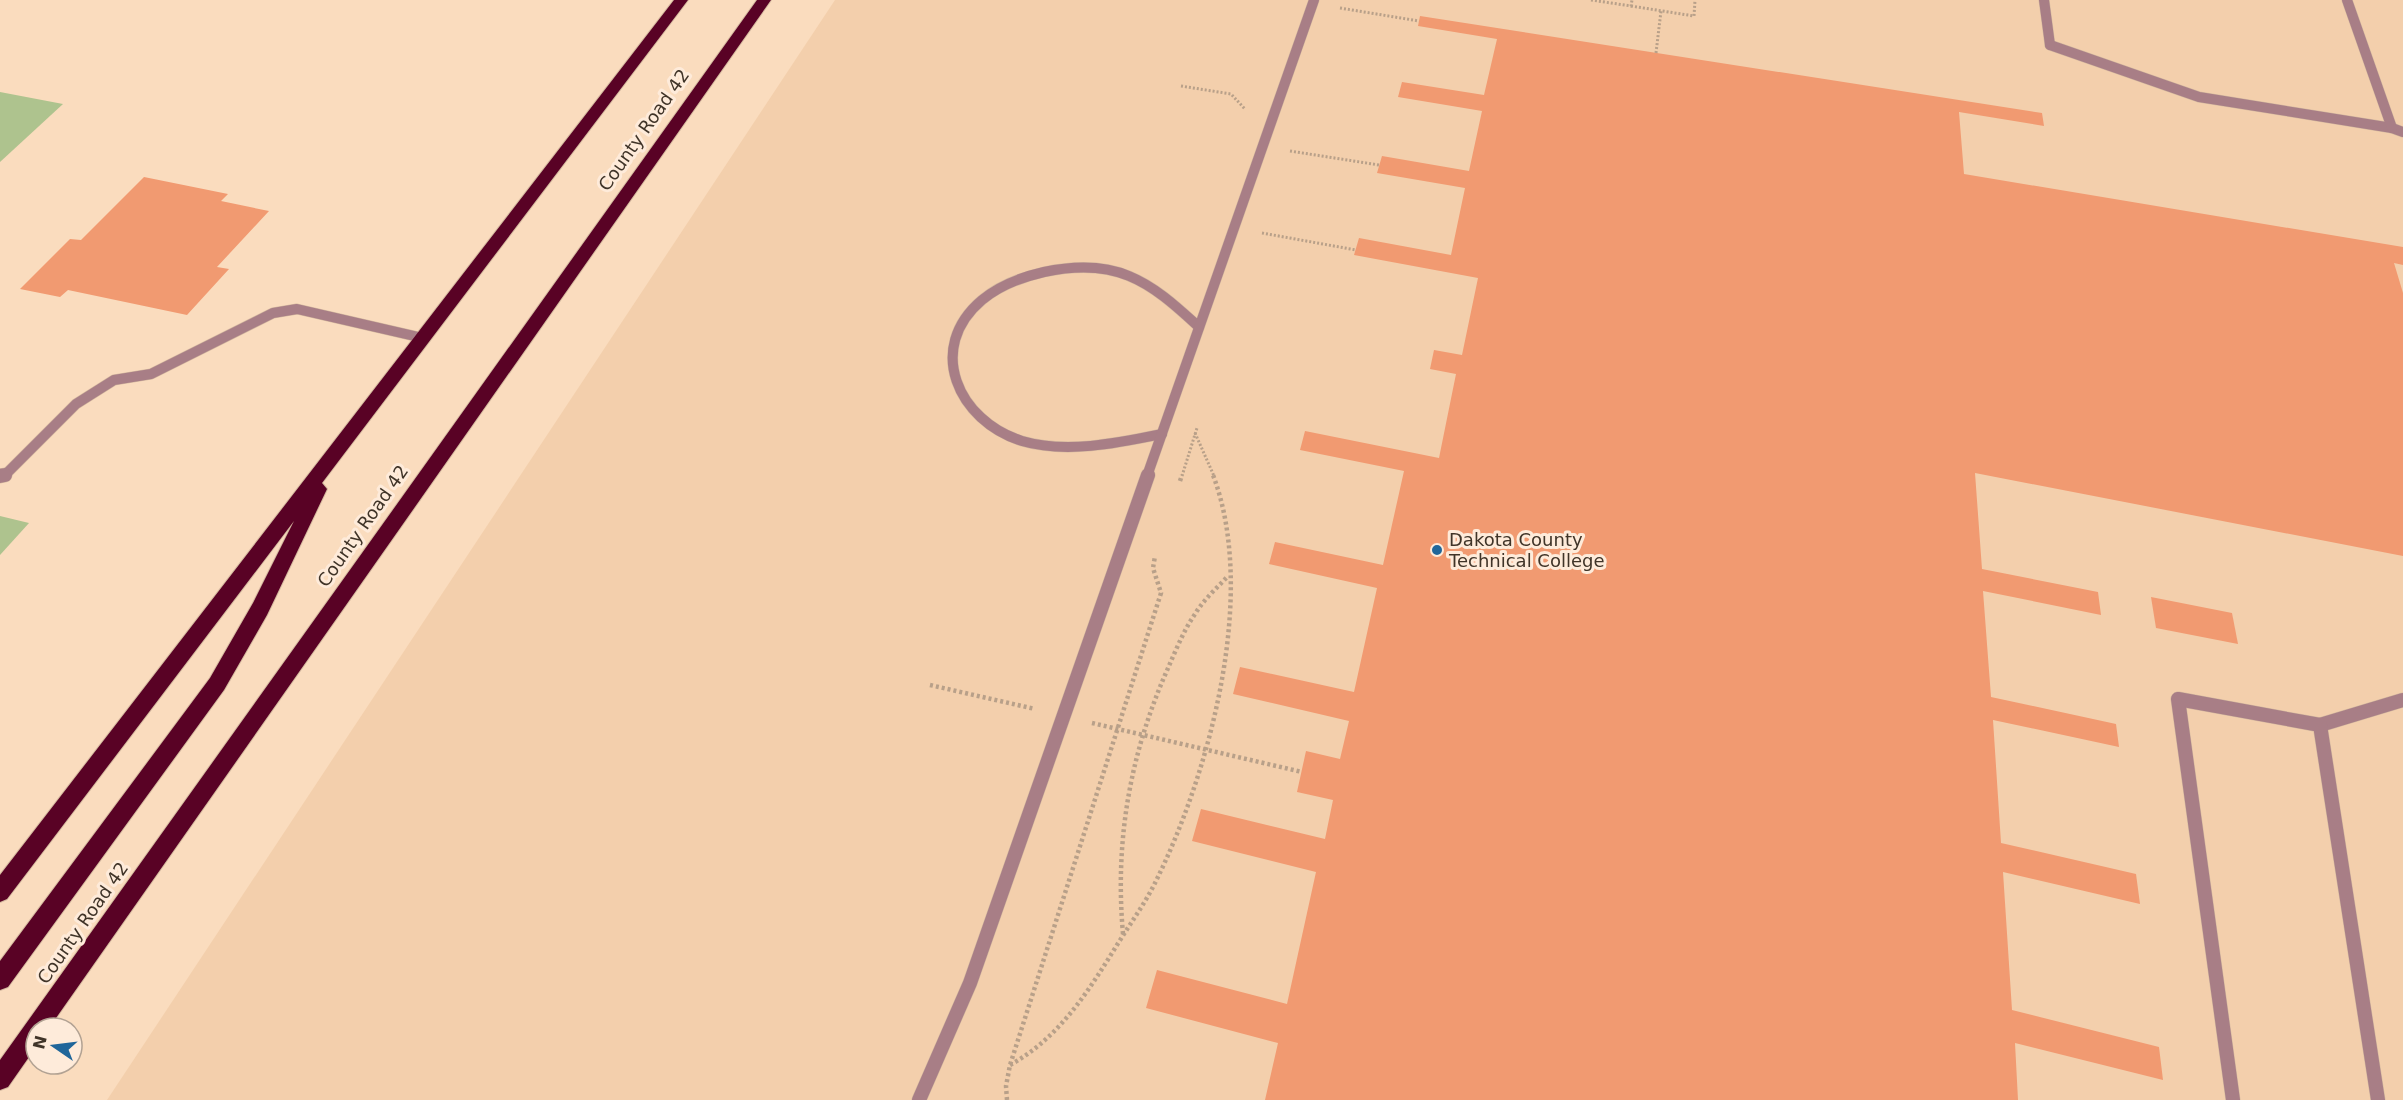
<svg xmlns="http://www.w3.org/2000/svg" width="2403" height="1100" font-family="'DejaVu Sans',sans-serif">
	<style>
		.built { fill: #f3cfac }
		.green { fill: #aec38e }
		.building { fill: #f19a71 }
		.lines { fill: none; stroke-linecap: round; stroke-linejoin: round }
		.lane-far1-casing { stroke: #d5baa0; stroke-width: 11 }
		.lane-casing { stroke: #d5baa0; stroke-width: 15 }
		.street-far1-casing { stroke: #d5baa0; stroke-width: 11 }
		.street-casing { stroke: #d5baa0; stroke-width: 15 }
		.highway-casing { stroke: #d5baa0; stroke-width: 2 }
		.path-far1 { stroke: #b8a089; stroke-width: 3; stroke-dasharray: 2 2; stroke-linecap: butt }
		.path { stroke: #b8a089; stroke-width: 4.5; stroke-dasharray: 3 3; stroke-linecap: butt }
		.lane-far1 { stroke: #a87e86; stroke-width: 10 }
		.lane { stroke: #a87e86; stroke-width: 14 }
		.street-far1 { stroke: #a87e86; stroke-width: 10 }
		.street { stroke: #a87e86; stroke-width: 14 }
		.highway { fill: #590225; fill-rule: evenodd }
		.poi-dot { fill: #20669a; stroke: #feebda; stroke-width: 2 }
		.labels { text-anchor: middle; stroke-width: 6; stroke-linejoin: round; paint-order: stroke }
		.street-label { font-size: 18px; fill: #403428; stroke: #feebda }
		.poi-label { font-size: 18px; fill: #403428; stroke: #feebda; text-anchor: start }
	</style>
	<rect width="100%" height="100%" fill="#fadcbe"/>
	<!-- built -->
	<path class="built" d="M835,0H2403V1100H107Z"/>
	<!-- green -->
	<g class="green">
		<path d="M0,92L63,104L0,162Z"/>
		<path d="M0,516L29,523L0,555Z"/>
	</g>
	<!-- building -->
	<g class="building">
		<path d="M1420,16L2042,113L2044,126L1959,112L1964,174L2403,247V265L2394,263L2403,293V556L1975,473L1982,569L2098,592L2101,615L1983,591L1991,697L2116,724L2119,747L1993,720L2001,843L2136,874L2140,904L2003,872L2012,1010L2159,1047L2163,1080L2015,1043L2018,1100H1265L1278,1043L1146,1008L1157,970L1287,1004L1316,872L1192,841L1201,809L1325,839L1333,800L1297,792L1306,751L1340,759L1349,721L1233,694L1240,667L1354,692L1377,588L1269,564L1275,542L1383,565L1404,471L1300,450L1305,431L1439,458L1456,374L1430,369L1434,350L1462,355L1478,278L1354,255L1359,238L1451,255L1465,188L1377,173L1382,156L1469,171L1482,111L1398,97L1402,82L1484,95L1497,39L1418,26Z"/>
		<path d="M144,177L228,194L221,201L269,211L217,267L229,269L187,315L68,290L60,297L20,289L70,239L81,240Z"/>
		<path d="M2151,597L2232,613L2238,644L2156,628Z"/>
	</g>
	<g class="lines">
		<defs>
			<g id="lane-far1">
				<path d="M2050,45L2199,97L2392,128L2403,132"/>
				<path d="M1162,434C1118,443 1066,454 1022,441C958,421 925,348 982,300C1000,285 1022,277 1044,272C1072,266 1103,265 1129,276C1156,287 1178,308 1199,327"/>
				<path d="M0,476L5,475L76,404L114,380L151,374L273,313L297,309L423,338"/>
			</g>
			<g id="lane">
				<path d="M0,476L5,475"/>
				<path d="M2320,725L2403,700"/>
				<path d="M2233,1100L2178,699L2320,725L2378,1100"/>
			</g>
			<g id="street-far1">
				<path d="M2044,0L2050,45"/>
				<path d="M2347,0L2392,128"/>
				<path d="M1147,476L1314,0"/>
			</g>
			<path id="street" d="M919,1100L970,983L1148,475"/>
			<g id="highway">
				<path d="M674,0H688L322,483L327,489L267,615L224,690L8,987L0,990V961L210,678L253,603L294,521L7,899L0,902V875Z"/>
				<path d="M757,0H771L49,1028H36V1047L8,1087L0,1090V1060Z"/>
			</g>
		</defs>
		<!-- lane-far1 casing -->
		<use href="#lane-far1" class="lane-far1-casing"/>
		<!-- lane casing -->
		<use href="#lane" class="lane-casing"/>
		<!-- street-far1 casing -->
		<use href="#street-far1" class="street-far1-casing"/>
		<!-- street casing -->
		<use href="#street" class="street-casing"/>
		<!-- highway casing -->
		<use href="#highway" class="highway-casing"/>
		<!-- path-far1 -->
		<g class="path-far1">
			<path d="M1591,0L1631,6L1632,0"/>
			<path d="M1631,6L1694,16L1695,0"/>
			<path d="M1340,8L1419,21"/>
			<path d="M1656,53L1661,11"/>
			<path d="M1181,86L1231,94L1245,109"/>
			<path d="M1290,151L1379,165"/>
			<path d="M1262,233L1356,250"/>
			<path d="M1195,433L1214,476"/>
			<path d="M1182,476L1197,428"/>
		</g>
		<!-- path -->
		<g class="path">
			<path d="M1180,481L1182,475"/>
			<path d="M930,685L1035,709"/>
			<path d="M1092,723L1302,772"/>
			<path d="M1123,934C1115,843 1129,759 1165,675C1174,655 1182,633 1195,614C1204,599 1217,588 1228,576"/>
			<path d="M1010,1065C1059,1038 1088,992 1117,945C1130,924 1144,905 1155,883C1210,772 1258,594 1213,475"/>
			<path d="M1007,1100L1006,1086L1010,1065L1161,593L1153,568L1155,556"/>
		</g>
		<!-- lane-far1 -->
		<use href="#lane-far1" class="lane-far1"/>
		<!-- lane -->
		<use href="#lane" class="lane"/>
		<!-- street-far1 -->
		<use href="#street-far1" class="street-far1"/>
		<!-- street -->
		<use href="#street" class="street"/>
		<!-- highway -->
		<use href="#highway" class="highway"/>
	</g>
	<!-- markers -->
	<circle class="poi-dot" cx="1437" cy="550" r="6"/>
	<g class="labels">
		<!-- street labels -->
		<g class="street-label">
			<text transform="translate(644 130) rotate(-55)" y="6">County Road 42</text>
			<text transform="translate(363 526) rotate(-55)" y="6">County Road 42</text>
			<text transform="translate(83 923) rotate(-55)" y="6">County Road 42</text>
		</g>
		<!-- poi labels -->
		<g class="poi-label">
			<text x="1449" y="546">Dakota County<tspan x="1449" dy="21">Technical College</tspan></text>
		</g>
	</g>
	<!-- north arrow -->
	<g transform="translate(54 1046) rotate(284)"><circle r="28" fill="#feebda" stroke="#b2a293" stroke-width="1.5"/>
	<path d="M0-4.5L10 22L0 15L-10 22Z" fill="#20669a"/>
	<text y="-9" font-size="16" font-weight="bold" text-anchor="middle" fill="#403428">N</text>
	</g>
</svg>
